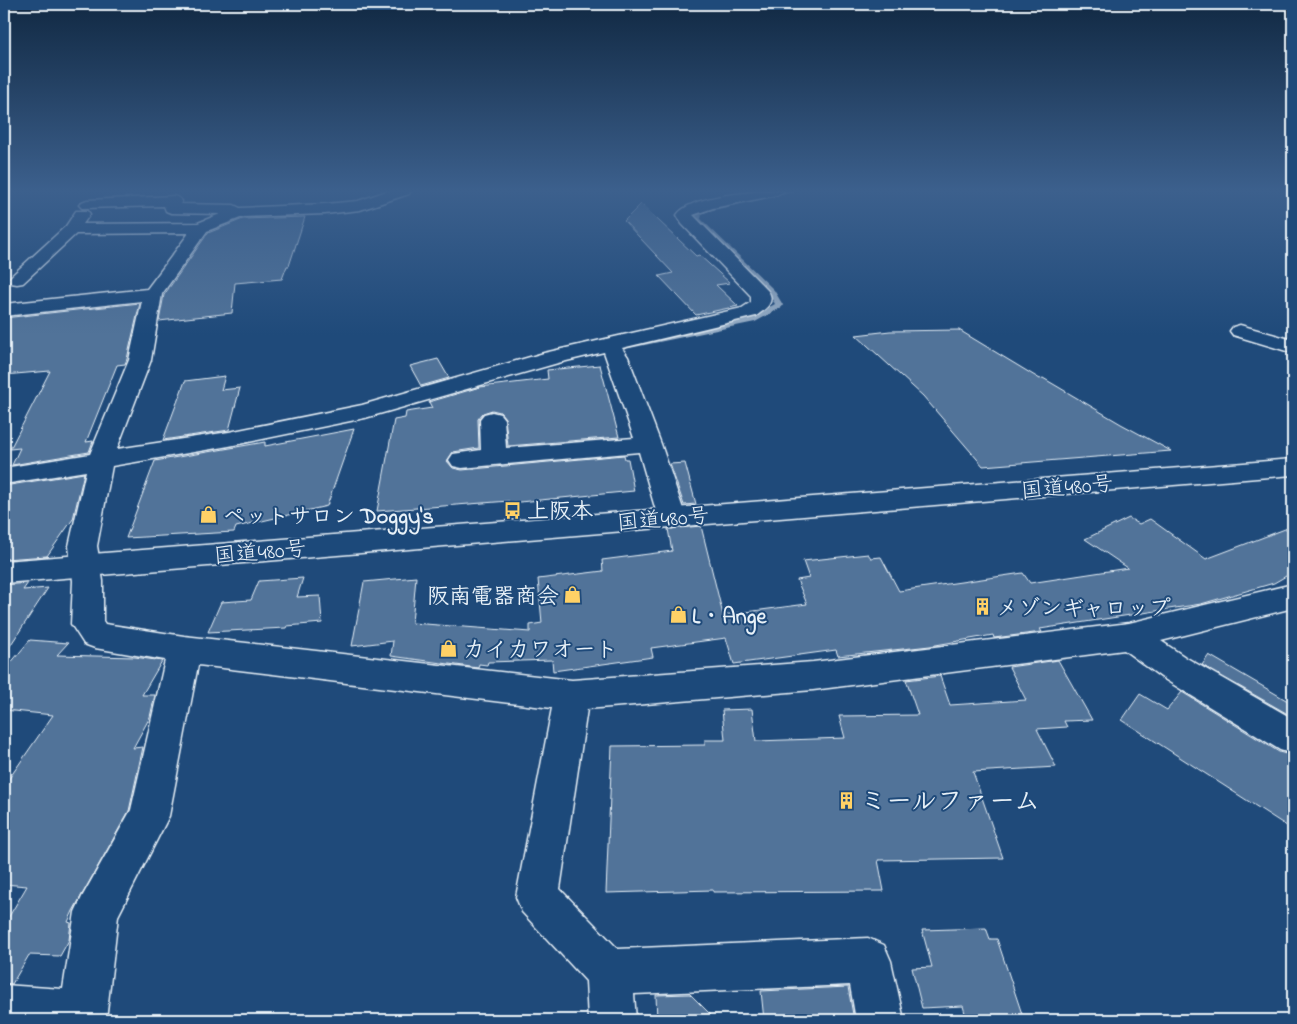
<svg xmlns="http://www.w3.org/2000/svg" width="1297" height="1024" font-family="'Indie Flower','Klee One',sans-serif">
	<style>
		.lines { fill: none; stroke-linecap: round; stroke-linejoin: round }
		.stream { fill: #9ab0c7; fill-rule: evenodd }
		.building { fill: #517399; stroke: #e8f1f8 }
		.minor-casing { stroke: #e8f1f8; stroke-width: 3 }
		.highway-casing { stroke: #e8f1f8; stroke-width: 3 }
		.minor { fill: #1f4a7a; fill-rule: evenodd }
		.highway { fill: #1f4a7a; fill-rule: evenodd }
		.labels { text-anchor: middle; stroke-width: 4; stroke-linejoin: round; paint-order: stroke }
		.street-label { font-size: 22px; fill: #e8f1f8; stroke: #1f4a7a }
		.poi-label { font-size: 22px; font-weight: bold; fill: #e8f1f8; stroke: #1f4a7a; text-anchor: start }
		.near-poi-label { font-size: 26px; font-weight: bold; fill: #e8f1f8; stroke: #1f4a7a; text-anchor: start }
	</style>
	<rect width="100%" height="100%" fill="#1f4a7a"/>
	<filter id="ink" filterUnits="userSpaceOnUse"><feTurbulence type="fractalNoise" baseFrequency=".02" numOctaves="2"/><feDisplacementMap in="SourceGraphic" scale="10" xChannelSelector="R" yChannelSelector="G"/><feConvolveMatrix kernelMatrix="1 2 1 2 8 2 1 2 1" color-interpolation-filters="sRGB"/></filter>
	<g filter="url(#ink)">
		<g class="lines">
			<!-- stream -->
			<path class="stream" d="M785,191H799L709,211L702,214L701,219L774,290L783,305L782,307L755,322L625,349L624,347L628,344L749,318L775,304L768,293L695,219L697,212L705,208Z"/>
		</g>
		<!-- building -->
		<g class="building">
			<path d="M641,204L696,256L699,255L730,283L716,285L738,306L696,315L659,276L673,273L624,221Z"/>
			<path d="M305,217L289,266H287L282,279L235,283L232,313L159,321L164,295L208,233L243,219Z"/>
			<path d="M140,303L127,359L125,364L117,365L86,442L93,441L89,452L12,465L20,448L10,449L50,371L4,375V318Z"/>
			<path d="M959,330L1040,379L1043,378L1121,424L1171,451L983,466L923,396L856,335L890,331Z"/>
			<path d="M438,359L449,378L421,386L410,366Z"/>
			<path d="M600,365L619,437L508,446L505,418L500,412L492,410L483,413L478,419L479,448L453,452L447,461L453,468L462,470L624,455L625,459H628L634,491L509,503V501L377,511L394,420L405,418L406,412L432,408L429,402L480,387L548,379L547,370Z"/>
			<path d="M225,376L221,390L240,388L229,430L163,440L185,381Z"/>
			<path d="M354,429L327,506L236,527L234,532L126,538L155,461L265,442V446Z"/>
			<path d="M685,463L696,504L684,505L670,464Z"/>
			<path d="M84,473L73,519L47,556L4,559V486Z"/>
			<path d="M1129,518L1139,524L1150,519L1206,559L1293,526V572L1274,583L1201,604L1040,629L1042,632L994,638L993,635L930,646L838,656L836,650L734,664L726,638L651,648L653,657L553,671L552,660L488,662L487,665L479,664L478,668L391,656L393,641L352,646L364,582L416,577L412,623L530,632V625L542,623L538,579L603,571L602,560L672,551L668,529L701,526L723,615L807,604L797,580L809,578L803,561L868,554L871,558L881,557L899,591L1023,573L1030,583L1128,568L1085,539Z"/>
			<path d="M303,578L297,597L320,596L322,623L287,626L286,628L208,632L221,602L251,600L259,581Z"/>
			<path d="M28,583L23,590L48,588L4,655V585Z"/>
			<path d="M30,640L68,643L57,655L135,657L162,661L142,695H155L150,717L133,748L143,747L129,811L73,911L68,922L71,923L69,940L60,956L29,955L12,984L4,983V925L27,886L4,884V786L53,715L4,710V671Z"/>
			<path d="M1209,655L1293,704V717L1202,665Z"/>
			<path d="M1058,660L1092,720L1064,721L1067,727L1037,729L1056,767L973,772L1003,858L878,860L884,891L713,892V890L606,893L612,746L705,745V740H725L722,710L752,709L756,741L845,738L839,716L918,715L906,680L940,676L950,705L1026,700L1009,667Z"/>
			<path d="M1182,692L1279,752L1293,756V830L1122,720L1140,694L1167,710Z"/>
			<path d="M986,928L990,939H997L1024,1020H967L963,1006L922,1008L912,968L932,967L922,930Z"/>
			<path d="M848,987L854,1020H764L761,991Z"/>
			<path d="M690,994L716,1020H657L656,995Z"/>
		</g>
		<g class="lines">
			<defs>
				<g id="minor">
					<path d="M387,191H411L409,194L360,210L325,214L243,217L207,231L162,294L151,360L117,449L229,432L362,405L544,353L742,308L751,302V296L682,224L677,215C691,194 760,191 784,191L777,195L713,208L693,215L768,291C776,303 764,310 756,316L622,348L628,357L661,444L686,518L682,525L672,528L662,525L658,518L639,452L462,468L453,466L449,460L453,454L481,450L480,419L484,414L492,412L500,414L504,419L506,448L634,438L604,352L558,363L365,418L229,446L112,466L97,546L103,581V621L105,624L184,636L572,680L813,662L1129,623L1293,584V608L1161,641L1185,657L1293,719V754L1280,750L1161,677L1124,650L813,690L587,709L560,889L618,949L868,938L884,945L891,961L904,1020H856L850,985L634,994L636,1020H588L586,981L522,912L516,897L552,708L198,665L169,816L118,916L106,1020H4V985L63,989L75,912L82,897L131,810L165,660L95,648L84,644L71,624L73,581L69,546L86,471L4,484V468L90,454L129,360L142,301L4,316V304L147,289L189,233L76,234L23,283L17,284L11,283L8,279L66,226L76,211H88L90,214L83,224L198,223L220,214L171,213L166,211L164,206L82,208L79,205L82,202L87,200L174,196L179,198L182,201L180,204L234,205L240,208L325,204L358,201Z"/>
					<path d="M1240,325L1293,340V353L1233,335L1230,331L1233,327Z"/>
				</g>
				<path id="highway" d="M1293,459V475L4,583V561Z"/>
			</defs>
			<!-- minor casing -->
			<use href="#minor" class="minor-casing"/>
			<!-- highway casing -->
			<use href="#highway" class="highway-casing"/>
			<!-- minor -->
			<use href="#minor" class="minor"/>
			<!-- highway -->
			<use href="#highway" class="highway"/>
		</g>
	</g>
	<!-- sky -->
	<linearGradient id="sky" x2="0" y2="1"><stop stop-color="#112943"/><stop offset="0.57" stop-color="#3c608d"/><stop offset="1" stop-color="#3c608d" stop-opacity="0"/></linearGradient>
	<rect width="1297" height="335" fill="url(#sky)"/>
	<!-- icons -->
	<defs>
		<symbol id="bus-bare" viewBox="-9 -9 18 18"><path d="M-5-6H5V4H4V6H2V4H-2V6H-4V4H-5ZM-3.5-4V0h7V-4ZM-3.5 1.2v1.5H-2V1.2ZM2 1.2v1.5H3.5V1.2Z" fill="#ffd166" stroke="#1f4a7a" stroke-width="2.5" paint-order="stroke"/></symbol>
		<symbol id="shop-bare" viewBox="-9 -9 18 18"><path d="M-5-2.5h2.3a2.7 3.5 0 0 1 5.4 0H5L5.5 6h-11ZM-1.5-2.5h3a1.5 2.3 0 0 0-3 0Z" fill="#ffd166" stroke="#1f4a7a" stroke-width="2.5" paint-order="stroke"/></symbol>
		<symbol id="building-bare" viewBox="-9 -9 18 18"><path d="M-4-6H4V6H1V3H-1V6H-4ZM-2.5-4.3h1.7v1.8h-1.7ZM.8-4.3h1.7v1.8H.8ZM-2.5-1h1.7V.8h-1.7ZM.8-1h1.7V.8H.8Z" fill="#ffd166" stroke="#1f4a7a" stroke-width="2.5" paint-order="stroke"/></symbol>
	</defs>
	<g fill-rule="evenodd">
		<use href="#bus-bare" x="500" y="498" width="25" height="25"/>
		<use href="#shop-bare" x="196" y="502" width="25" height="25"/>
		<use href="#shop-bare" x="560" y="582" width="25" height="25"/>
		<use href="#building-bare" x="970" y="594" width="25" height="25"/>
		<use href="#shop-bare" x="666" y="602" width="25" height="25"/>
		<use href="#shop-bare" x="436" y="636" width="25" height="25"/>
		<use href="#building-bare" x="834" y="788" width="25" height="25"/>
	</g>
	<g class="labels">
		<!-- street labels -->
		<g class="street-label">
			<text transform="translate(1067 486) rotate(-5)" y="8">国道480号</text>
			<text transform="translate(663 518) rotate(-5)" y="8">国道480号</text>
			<text transform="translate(260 551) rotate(-5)" y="8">国道480号</text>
		</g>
		<!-- poi labels -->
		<g class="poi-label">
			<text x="527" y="518">上阪本</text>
			<text x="223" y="523">ペットサロン Doggy's</text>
			<text x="559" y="603" text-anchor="end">阪南電器商会</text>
			<text x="996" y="615">メゾンギャロップ</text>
			<text x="692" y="623">L・Ange</text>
			<text x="463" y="656">カイカワオート</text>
		</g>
		<!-- near-poi labels -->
		<g class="near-poi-label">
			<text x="860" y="809">ミールファーム</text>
		</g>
	</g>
	<!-- margin -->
	<rect width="1297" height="1024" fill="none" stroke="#1f4a7a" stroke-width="20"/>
	<rect x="10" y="10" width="1277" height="1004" fill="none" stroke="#e8f1f8" stroke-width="2" filter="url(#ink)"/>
</svg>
